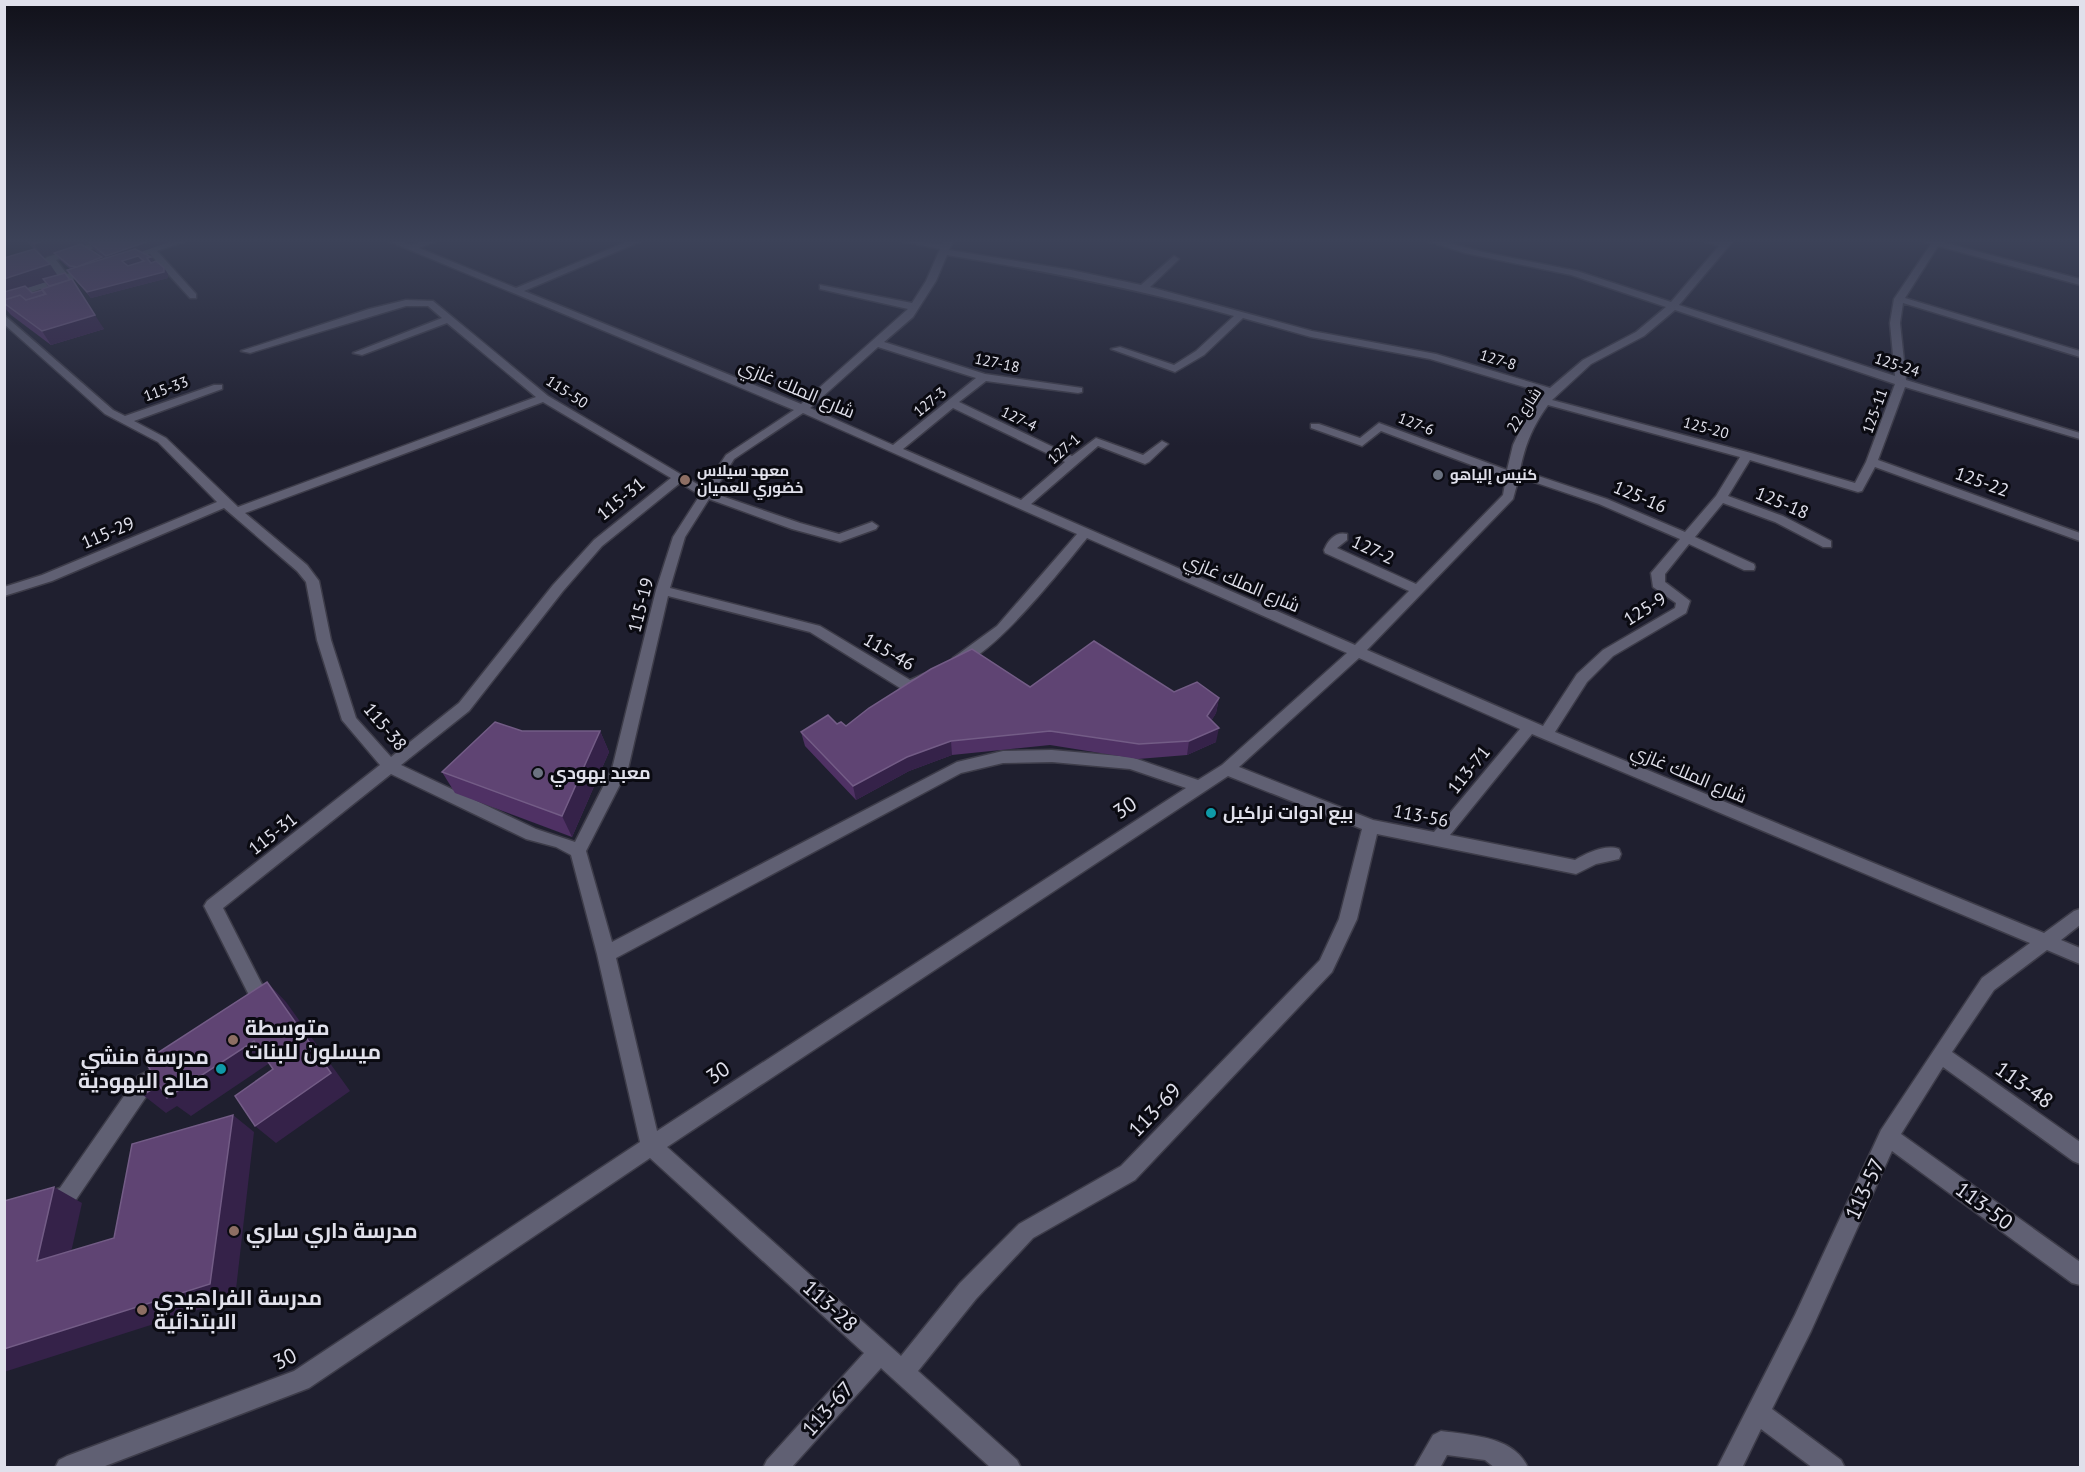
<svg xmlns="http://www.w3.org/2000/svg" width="2085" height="1472" font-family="'PT Sans',Cairo,sans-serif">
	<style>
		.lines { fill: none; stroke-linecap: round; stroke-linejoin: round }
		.minor-casing { stroke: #3d3c49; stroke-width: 3 }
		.minor { fill: #606073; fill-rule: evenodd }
		.wall { fill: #4f3164; fill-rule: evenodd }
		.shaded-wall { fill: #352249 }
		.building { fill: #5f4473; stroke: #735c86; stroke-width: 1.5; fill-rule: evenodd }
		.worship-dot { fill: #6b7280; stroke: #0a0a11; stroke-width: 2 }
		.education-dot { fill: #8d6e63; stroke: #0a0a11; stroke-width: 2 }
		.culture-dot { fill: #0f9aa8; stroke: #0a0a11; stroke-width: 2 }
		.labels { text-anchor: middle; stroke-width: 6; stroke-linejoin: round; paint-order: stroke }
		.far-street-label { font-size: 15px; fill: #e0e0eb; stroke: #0a0a11 }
		.far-poi-label { font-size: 15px; font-weight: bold; fill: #e0e0eb; stroke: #0a0a11; text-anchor: start }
		.street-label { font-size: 18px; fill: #e0e0eb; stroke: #0a0a11 }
		.poi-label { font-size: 18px; font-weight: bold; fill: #e0e0eb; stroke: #0a0a11; text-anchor: start }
		.near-street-label { font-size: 21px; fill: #e0e0eb; stroke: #0a0a11 }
		.near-poi-label { font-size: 21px; font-weight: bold; fill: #e0e0eb; stroke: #0a0a11; text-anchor: start }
	</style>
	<rect width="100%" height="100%" fill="#1f1f2f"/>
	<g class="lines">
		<defs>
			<g id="minor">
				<path d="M105,240H120L56,260L67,274L90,267L93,268V272L4,301V295L59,277L45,259L47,257Z"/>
				<path d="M175,240H189L157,251L196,294V298H190L150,254L124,262L119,259Z"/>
				<path d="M386,240H399L411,245L426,240H439L419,248L516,288L631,240H644L524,291L801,404L908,309L820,289V285L912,303L926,281L940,249L896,240L943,244L944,240H954L949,250L1071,270L1141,285L1174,256L1179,259L1177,261L1150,287L1312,331L1436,354L1550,388L1583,360L1636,332L1666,307L1571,275L1465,253L1424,240H1438L1483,252L1577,271L1671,302L1719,246L1700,240H1734L1679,305L1895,376L1890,323L1894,299L1931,244L1920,240H1935L2080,279V285L1938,246L1905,298L2080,351V357L1903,303L1900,323L1906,380L2080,433V439L1905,387L1878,460L2080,533V541L1875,467L1862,491L1858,492L1750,460L1728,496L1783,516L1831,541V547H1823L1775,522L1723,503L1695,537L1754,564L1755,567L1754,570H1744L1689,544L1665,574V582L1690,601L1686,613L1613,656L1587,682L1555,732L2044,933L2074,911L2080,909V925L2061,940L2080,948V964L2047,950L1994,990L1952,1052L2080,1142V1164L2073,1161L1943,1067L1901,1134L2080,1262V1285L2072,1283L1892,1151L1811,1331L1772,1409L1841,1460L1845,1468H1813L1761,1429L1742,1468H1717L1795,1315L1881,1130L1982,978L2030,943L1532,734L1450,835L1575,860C1587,853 1605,844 1619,849L1621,854L1619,859L1596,864L1576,874L1377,834L1357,919L1332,972L1135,1180L1033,1238L976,1299L918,1371L1017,1460L1021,1468H991L881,1368L791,1468H763L767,1460L864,1353L650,1158L309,1388L100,1468H55L59,1460L67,1456L294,1371L640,1142L597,954L571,855L556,847L526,839L391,774L223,908L271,1002L268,1008L257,1013L251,1011L248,1005L251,999L204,906L207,901L380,765L342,720L317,640L306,582L297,571L224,508L52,581L4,596V587L42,575L217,502L158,442L105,414L4,324V315L113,410L125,416L214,385H222V389L134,421L166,438L238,507L536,397L447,323L362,355L353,353L442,318L428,306H406L250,353L241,351L369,309L406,300L433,301L548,396L704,488L726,455L794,410ZM947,255C1044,271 1139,289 1234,316L1196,351L1174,365L1120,347L1111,349L1175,372L1204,355L1243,318L1311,337L1430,359L1545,393L1523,424L1513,445L1507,470L1379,423L1360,438L1319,424H1311V428L1362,446L1381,431L1506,478L1503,495L1416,584L1337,548L1347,540V534C1336,531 1328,540 1324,550L1325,553L1409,591L1355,645L1031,504L1098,446L1145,464L1149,462L1168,444L1162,441L1143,455L1096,438L1072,456L959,402L986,381L1078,393L1082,392V388L985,374L884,342L913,317L936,281ZM1675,310L1895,384L1866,462L1855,483L1751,453L1552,400L1591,364L1644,336ZM878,347L976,378L893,445L810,408ZM543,402L671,478L594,540L553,585L459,703L391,757L356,718L331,640L319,581L307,565L245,513ZM1548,405L1740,457L1716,496L1685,532L1607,499L1520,470C1525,444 1533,426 1548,405ZM953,408L1065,462L1021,500L903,449ZM803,413L1077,534L997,626L953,658L951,661L953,664C981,673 1068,561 1087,538L1347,653L1222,765L1198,780L1131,757L1052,750L1003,751L957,762L612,942L586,851L628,769L668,596L810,632L905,691H915L931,679L924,674L910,680L820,626L670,588L685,537L709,499L792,529L840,542L876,529L878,526L872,522L839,534L800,523L713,493L734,459ZM1519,477L1599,504L1680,539L1651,573L1653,587L1676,603L1675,608L1603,650L1577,674L1543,726L1367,650L1513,499ZM680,483L700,495L673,537L656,590L612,769L575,842L536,829L401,765L469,711L563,591L602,546ZM1359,658L1520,729L1434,832L1373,820L1239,767ZM1052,762L1130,769L1186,788L657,1131L616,958L961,773L1003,763ZM1228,776L1362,829L1339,919L1320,960L1121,1166L1019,1224L960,1283L901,1356L667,1147Z"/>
				<path d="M154,1068L161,1071L164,1077L161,1083L152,1088L73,1204L51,1211L44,1208L41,1201L44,1194L60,1188L138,1076Z"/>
				<path d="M1441,1431C1469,1435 1515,1436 1528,1468H1495L1485,1460L1447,1455L1440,1468H1414L1433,1435Z"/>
			</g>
		</defs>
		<!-- minor casing -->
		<use href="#minor" class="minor-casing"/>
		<!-- minor -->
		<use href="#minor" class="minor"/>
	</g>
	<!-- wall -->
	<g class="wall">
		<path d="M24,240H167L168,242L141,252L151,257L154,262L164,268L168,274V278L91,298L72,276L67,270L70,269L59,259L55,253L43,257ZM89,243L93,249L104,258L103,259L102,257L82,245Z"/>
		<path d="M4,258L57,275L104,329L51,345L11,315L4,307ZM45,282L48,287L42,290L32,293L27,288Z"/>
		<path d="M1030,687L1174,692L1219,698L1216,713L1211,721L1216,742L1187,755L1138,759L1050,745L952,755L909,771L856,800L805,746L801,732L837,724L846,726Z"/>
		<path d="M522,731H600L609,752L572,837L455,793L442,772Z"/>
	</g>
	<!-- shaded-wall -->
	<g class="shaded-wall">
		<path d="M46,240H97L43,257L34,244Z"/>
		<path d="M152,240H167L168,242L110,263L106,256Z"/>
		<path d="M170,240H181L172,243Z"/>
		<path d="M138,256L142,262L126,267L122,261Z"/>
		<path d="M102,257L106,263L77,267Z"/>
		<path d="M151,257L155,264L151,265L147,258Z"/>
		<path d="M50,264L59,278L4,295V279Z"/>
		<path d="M164,268L168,274V278L91,298L87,292Z"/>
		<path d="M95,315L104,329L51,345L42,331Z"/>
		<path d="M1219,698L1216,713L1205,731L1207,716Z"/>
		<path d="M1219,728L1216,742L1187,755L1189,741Z"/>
		<path d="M600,731L609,752L572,837L562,816Z"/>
		<path d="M951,741L952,755L909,771L856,800L853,786L907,757Z"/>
		<path d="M267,982L286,1002L350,1091L276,1143L255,1126L331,1073Z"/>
		<path d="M254,1041L274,1060L191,1116L177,1106L166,1113L143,1095L159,1085Z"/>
		<path d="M233,1115L254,1132L235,1298L4,1372V1349L210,1284Z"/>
		<path d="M54,1187L82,1203L66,1275L37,1261Z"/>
	</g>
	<!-- building -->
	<g class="building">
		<path d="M30,240H46L34,244Z"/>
		<path d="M95,240H152L106,256L89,242Z"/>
		<path d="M81,244L102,257L77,267L70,266L54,253Z"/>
		<path d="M34,249L50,264L4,279V258Z"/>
		<path d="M135,249L151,257L147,258L151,263L156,261L164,268V272L87,292L67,270ZM138,256L144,261L128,266L122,261Z"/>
		<path d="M65,273L70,280L49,286L43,279Z"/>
		<path d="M72,279L95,315L42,331L4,303V300L20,295L26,300L46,294L42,289Z"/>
		<path d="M25,286L32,293L42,290L45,294L26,300L20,295L4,300V292Z"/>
		<path d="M1094,641L1174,692L1197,682L1219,698L1207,716L1219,728L1189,741L1139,744L1050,731L951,741L907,757L853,786L801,732L828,715L837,724L841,722L846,726L869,708L931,669L972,649L1030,687Z"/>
		<path d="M495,722L522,731H600L562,816L442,772Z"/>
		<path d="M267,982L331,1073L255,1126L235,1096L273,1069L254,1041L167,1098L159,1085L143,1095L134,1082L151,1071L145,1061Z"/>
		<path d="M233,1115L210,1284L4,1349V1201L54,1187L37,1261L114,1238L132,1144Z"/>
	</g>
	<!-- sky -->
	<linearGradient id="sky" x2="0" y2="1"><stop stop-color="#11111a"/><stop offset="0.54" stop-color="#3c4258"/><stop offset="1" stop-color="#3c4258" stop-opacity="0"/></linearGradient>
	<rect width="2085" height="446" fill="url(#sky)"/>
	<!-- markers -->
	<g class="worship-dot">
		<circle cx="1438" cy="475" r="6"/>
		<circle cx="538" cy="773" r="6"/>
	</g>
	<g class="education-dot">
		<circle cx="685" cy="480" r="6"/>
		<circle cx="233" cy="1040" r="6"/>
		<circle cx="234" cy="1231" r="6"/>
		<circle cx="142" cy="1310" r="6"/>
	</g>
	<g class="culture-dot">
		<circle cx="1211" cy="813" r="6"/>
		<circle cx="221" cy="1069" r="6"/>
	</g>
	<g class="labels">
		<!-- far-street labels -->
		<g class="far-street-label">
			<text transform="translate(1498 360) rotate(17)" y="5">127-8</text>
			<text transform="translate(997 363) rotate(12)" y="5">127-18</text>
			<text transform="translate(1897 365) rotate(18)" y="5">125-24</text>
			<text transform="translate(166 389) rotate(-20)" y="5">115-33</text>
			<text transform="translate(567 392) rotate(33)" y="5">115-50</text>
			<text transform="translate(930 402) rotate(-39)" y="5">127-3</text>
			<text transform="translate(1524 410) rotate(-57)" y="5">شارع 22</text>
			<text transform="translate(1875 411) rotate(-70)" y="5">125-11</text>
			<text transform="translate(1019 419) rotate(26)" y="5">127-4</text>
			<text transform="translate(1416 424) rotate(21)" y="5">127-6</text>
			<text transform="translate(1706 428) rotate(15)" y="5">125-20</text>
			<text transform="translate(1064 449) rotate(-41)" y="5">127-1</text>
		</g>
		<!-- far-poi labels -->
		<g class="far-poi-label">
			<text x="697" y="476">معهد سيلاس<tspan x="697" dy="17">خضوري للعميان</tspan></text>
			<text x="1450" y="480">كنيس إلياهو</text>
		</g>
		<!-- street labels -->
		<g class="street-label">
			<text transform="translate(797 389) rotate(23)" y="6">شارع الملك غازي</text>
			<text transform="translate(1982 482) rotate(20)" y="6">125-22</text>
			<text transform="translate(1640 497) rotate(23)" y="6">125-16</text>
			<text transform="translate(621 499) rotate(-39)" y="6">115-31</text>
			<text transform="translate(1782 503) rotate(23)" y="6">125-18</text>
			<text transform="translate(108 533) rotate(-23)" y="6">115-29</text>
			<text transform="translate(1373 550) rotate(25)" y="6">127-2</text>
			<text transform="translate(1242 583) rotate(23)" y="6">شارع الملك غازي</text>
			<text transform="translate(641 605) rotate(-76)" y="6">115-19</text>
			<text transform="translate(1645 609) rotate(-32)" y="6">125-9</text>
			<text transform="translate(889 652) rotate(30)" y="6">115-46</text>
			<text transform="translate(385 727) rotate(50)" y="6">115-38</text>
			<text transform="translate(1469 770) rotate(-51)" y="6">113-71</text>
			<text transform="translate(1689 774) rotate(23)" y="6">شارع الملك غازي</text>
			<text transform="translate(1421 816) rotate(11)" y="6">113-56</text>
			<text transform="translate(273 834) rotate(-38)" y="6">115-31</text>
		</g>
		<!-- poi labels -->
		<g class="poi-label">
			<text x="550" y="779">معبد يهودي</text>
			<text x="1223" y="819">بيع ادوات نراكيل</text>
		</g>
		<!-- near-street labels -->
		<g class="near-street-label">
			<text transform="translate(1125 808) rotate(-33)" y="7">30</text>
			<text transform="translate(718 1073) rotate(-33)" y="7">30</text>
			<text transform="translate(2024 1085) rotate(35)" y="7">113-48</text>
			<text transform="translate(1155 1110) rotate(-46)" y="7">113-69</text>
			<text transform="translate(1865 1189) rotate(-65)" y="7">113-57</text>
			<text transform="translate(1984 1206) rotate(36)" y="7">113-50</text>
			<text transform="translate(830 1306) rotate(42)" y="7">113-28</text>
			<text transform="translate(285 1359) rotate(-26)" y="7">30</text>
			<text transform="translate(828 1409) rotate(-48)" y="7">113-67</text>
		</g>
		<!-- near-poi labels -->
		<g class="near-poi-label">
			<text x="245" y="1035">متوسطة<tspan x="245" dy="24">ميسلون للبنات</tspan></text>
			<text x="209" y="1064" text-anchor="end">مدرسة منشي<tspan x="209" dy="24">صالح اليهودية</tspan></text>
			<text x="246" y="1238">مدرسة داري ساري</text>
			<text x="154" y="1305">مدرسة الفراهيدي<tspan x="154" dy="24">الابتدائية</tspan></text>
		</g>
	</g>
	<!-- border -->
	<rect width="2085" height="1472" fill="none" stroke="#e0e0eb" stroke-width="12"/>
</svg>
